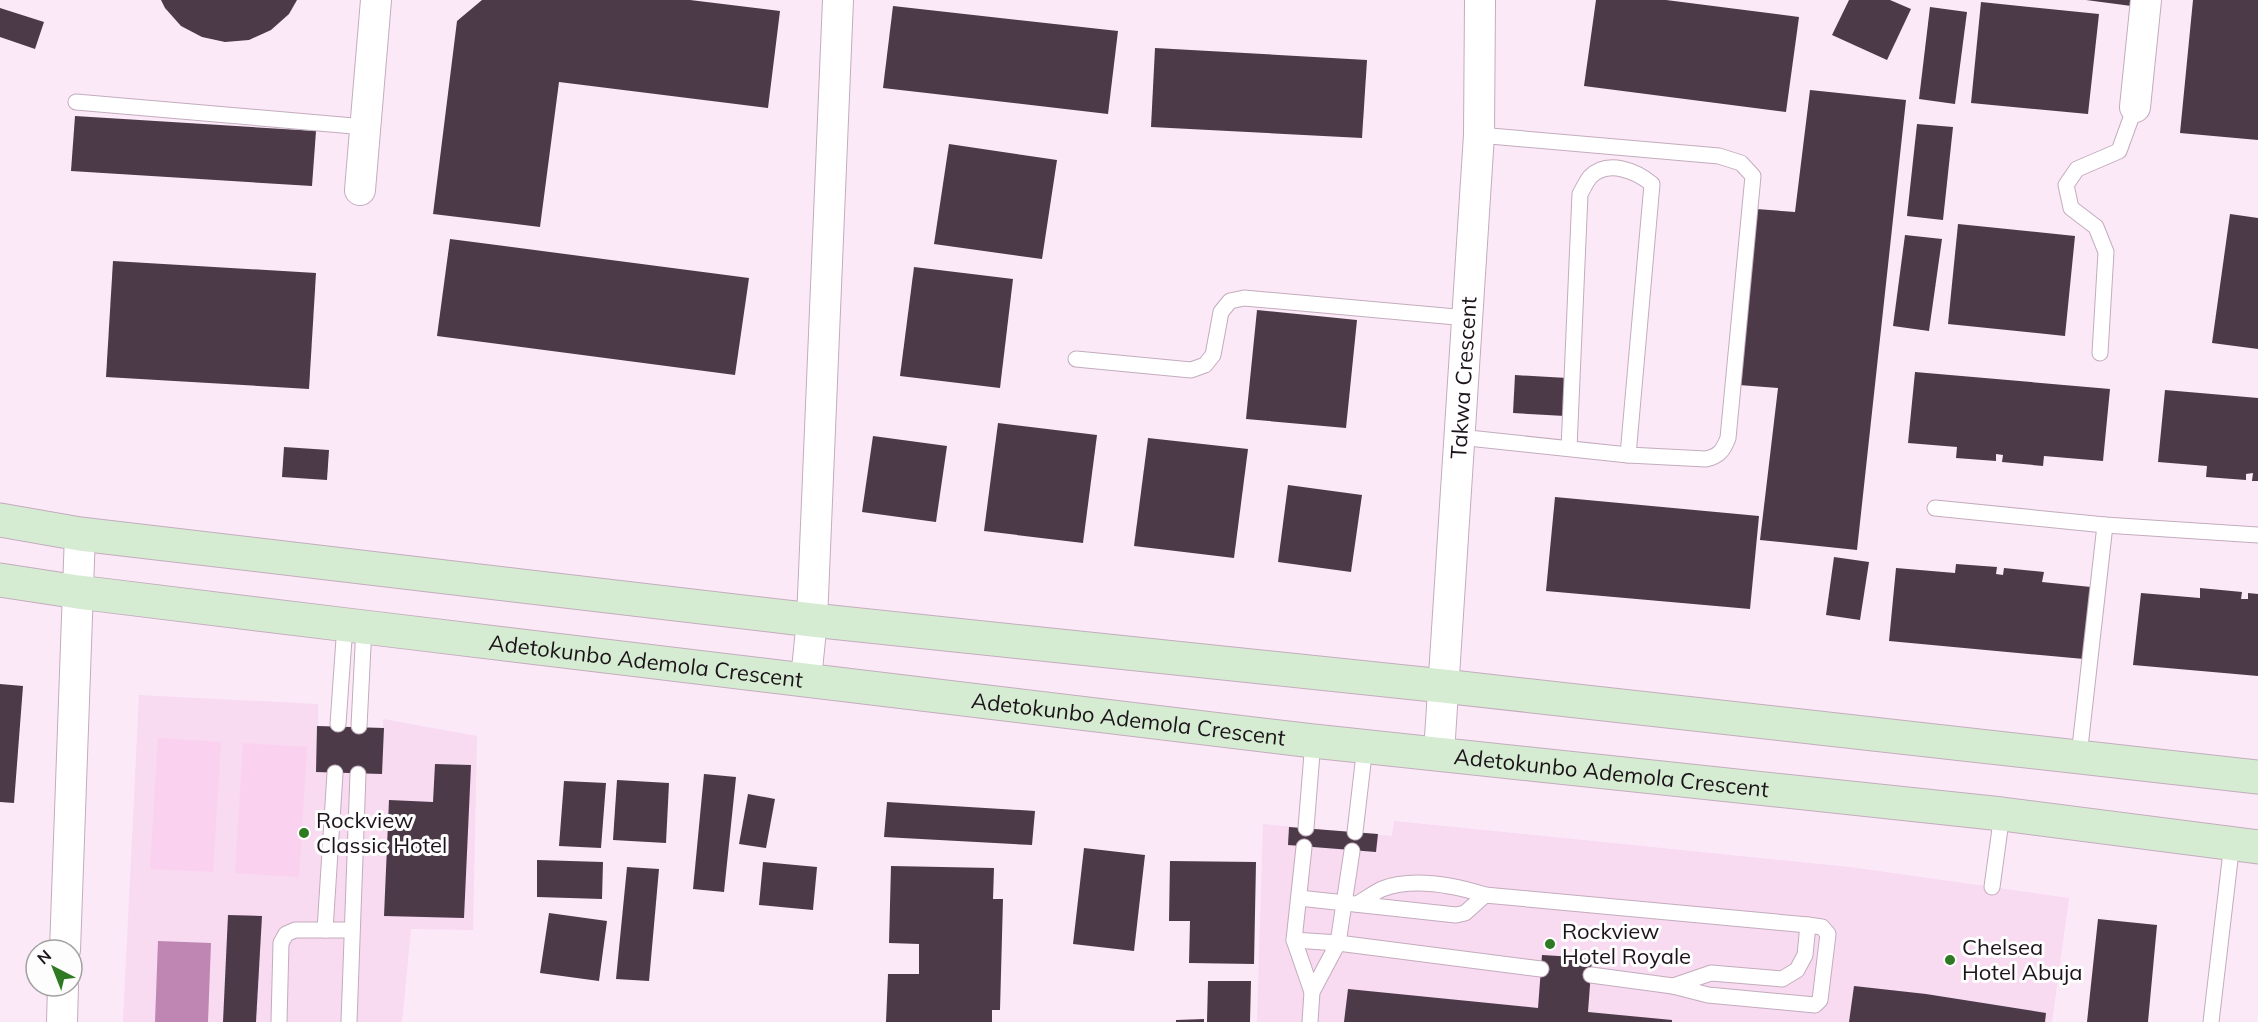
<svg xmlns="http://www.w3.org/2000/svg" width="2258" height="1022" font-family="Mulish,sans-serif">
	<style>
		.built { fill: #f8daf1 }
		.green { fill: #fbd1f0 }
		.water { fill: #bf85b3 }
		.building { fill: #4c3a48 }
		.lines { fill: none; stroke-linecap: round; stroke-linejoin: round }
		.lane-casing { stroke: #c3acbd; stroke-width: 17 }
		.street-casing { stroke: #c3acbd; stroke-width: 32 }
		.secondary-casing { stroke: #c3acbd; stroke-width: 35 }
		.lane { stroke: #fff; stroke-width: 15 }
		.street { stroke: #fff; stroke-width: 30 }
		.secondary { stroke: #d6ecd2; stroke-width: 33 }
		.poi-dot { fill: #2e7a22; stroke: #fdfdfd; stroke-width: 2 }
		.labels { text-anchor: middle; stroke-width: 6; stroke-linejoin: round; paint-order: stroke }
		.street-label { font-size: 22px; fill: #1c141a; stroke: #fdfdfd }
		.poi-label { font-size: 22px; fill: #1c141a; stroke: #fdfdfd; text-anchor: start }
	</style>
	<rect width="100%" height="100%" fill="#fce9f7"/>
	<!-- built -->
	<g class="built">
		<path d="M139,695L318,704V726L383,728V719L477,736L473,930L411,929L402,1022H123Z"/>
		<path d="M1394,821L1850,867L2069,898L2052,1022H1257L1263,824L1392,836Z"/>
	</g>
	<!-- green -->
	<g class="green">
		<path d="M158,738L221,742L213,872L150,869Z"/>
		<path d="M243,743L307,747L299,877L235,873Z"/>
	</g>
	<!-- water -->
	<path class="water" d="M158,941L211,943L208,1022H155Z"/>
	<!-- building -->
	<g class="building">
		<path d="M161,0H297L289,14L271,30L249,40L225,42L202,37L181,26L165,8Z"/>
		<path d="M482,0H690L780,11L768,108L559,82L540,227L433,214L457,21Z"/>
		<path d="M1596,0H1666L1799,17L1786,112L1584,86Z"/>
		<path d="M1849,0H1890L1911,9L1887,60L1832,35Z"/>
		<path d="M2086,0H2140L2139,7Z"/>
		<path d="M2193,0H2258V140L2180,133Z"/>
		<path d="M1981,2L2099,14L2088,114L1971,103Z"/>
		<path d="M893,6L1118,31L1108,114L883,88Z"/>
		<path d="M1930,7L1967,12L1955,104L1919,99Z"/>
		<path d="M0,8L44,22L35,49L0,37Z"/>
		<path d="M1155,48L1367,60L1362,138L1151,127Z"/>
		<path d="M1810,90L1906,100L1857,550L1760,540L1778,388L1739,385L1756,209L1795,212Z"/>
		<path d="M75,116L316,131L312,186L71,171Z"/>
		<path d="M1917,124L1953,127L1943,220L1907,216Z"/>
		<path d="M949,144L1057,160L1042,259L934,244Z"/>
		<path d="M2230,214L2258,218V349L2212,343Z"/>
		<path d="M1958,224L2075,236L2065,336L1948,324Z"/>
		<path d="M1905,235L1942,239L1929,331L1893,326Z"/>
		<path d="M450,239L749,278L735,375L437,336Z"/>
		<path d="M113,261L316,273L309,389L106,377Z"/>
		<path d="M914,267L1013,279L1000,388L900,376Z"/>
		<path d="M1257,310L1357,320L1346,428L1246,419Z"/>
		<path d="M1915,372L2110,389L2103,461L2044,456L2043,466L2002,462L2003,455L1996,454V461L1956,458L1957,447L1908,443Z"/>
		<path d="M1515,375L1567,378L1565,416L1513,413Z"/>
		<path d="M2165,390L2258,398V481H2252L2253,473L2246,474V480L2206,477L2207,466L2158,462Z"/>
		<path d="M998,423L1097,435L1083,543L984,531Z"/>
		<path d="M873,436L947,446L936,522L862,512Z"/>
		<path d="M1148,438L1248,449L1234,558L1134,546Z"/>
		<path d="M284,447L329,450L327,480L282,477Z"/>
		<path d="M1288,485L1362,495L1351,572L1278,562Z"/>
		<path d="M1555,497L1759,516L1750,609L1546,591Z"/>
		<path d="M1834,557L1869,562L1860,620L1826,615Z"/>
		<path d="M1956,564L1997,567L1996,574L2003,575L2004,568L2044,572L2042,582L2091,587L2084,659L1889,641L1896,568L1955,573Z"/>
		<path d="M2200,588L2242,592L2241,599H2248V593L2258,594V676L2133,665L2141,593L2200,598Z"/>
		<path d="M0,684L23,686L14,803L0,802Z"/>
		<path d="M317,726L384,728L382,774L316,772Z"/>
		<path d="M435,764L471,765L464,918L384,916L389,800L433,802Z"/>
		<path d="M704,774L736,777L724,892L693,889Z"/>
		<path d="M617,780L669,783L666,843L613,840Z"/>
		<path d="M564,781L606,783L601,848L559,846Z"/>
		<path d="M748,794L775,799L766,848L739,844Z"/>
		<path d="M887,802L1035,811L1032,845L884,837Z"/>
		<path d="M1289,827L1378,834L1376,852L1288,845Z"/>
		<path d="M1084,848L1145,855L1134,951L1073,944Z"/>
		<path d="M537,860L603,862L602,899L537,897Z"/>
		<path d="M1170,861L1256,862L1254,964L1189,963L1190,921H1169Z"/>
		<path d="M763,862L817,867L813,910L759,905Z"/>
		<path d="M891,866L994,868L993,899H1003L1000,1010H992V1022H886L888,974H919V944L889,943Z"/>
		<path d="M627,867L659,869L649,981L616,979Z"/>
		<path d="M549,913L607,921L599,981L540,973Z"/>
		<path d="M228,915L262,916L256,1022H223Z"/>
		<path d="M2098,919L2157,925L2148,1022H2087Z"/>
		<path d="M1542,955L1592,958L1588,1012L1672,1020V1022H1344L1348,989L1538,1008Z"/>
		<path d="M1208,981H1251L1250,1022H1207Z"/>
		<path d="M1854,986L1926,994L2046,1013L2045,1022H1849Z"/>
		<path d="M1204,1019V1022H1176V1020Z"/>
	</g>
	<g class="lines">
		<defs>
			<g id="lane">
				<path d="M76,102L365,127"/>
				<path d="M2100,353L2106,252L2096,227L2071,208L2066,185L2077,169L2119,151L2135,107"/>
				<path d="M1076,359L1191,370L1205,365L1213,355L1221,312L1230,301L1244,298L1467,318"/>
				<path d="M1459,437L1628,455L1706,459C1719,456 1723,451 1728,438L1753,176L1741,163L1719,156L1479,135"/>
				<path d="M1569,448L1580,194C1583,189 1586,182 1590,177C1608,159 1636,171 1652,184L1628,455"/>
				<path d="M1935,508L2105,525L2258,535"/>
				<path d="M338,724L345,625"/>
				<path d="M359,726L364,627"/>
				<path d="M2079,756L2105,525"/>
				<path d="M1306,828L1313,741"/>
				<path d="M1355,832L1365,746"/>
				<path d="M1304,847L1294,940L1312,992"/>
				<path d="M1992,887L2002,814"/>
				<path d="M1299,898L1456,915L1465,913L1485,895L1808,925L1822,927L1828,934L1820,1000L1815,1005L1708,995L1673,986L1591,975"/>
				<path d="M1357,904C1365,900 1373,893 1382,889C1414,877 1453,885 1485,895"/>
				<path d="M325,930L335,773"/>
				<path d="M1294,940L1338,943L1541,969"/>
				<path d="M1673,986L1711,973L1782,979L1797,970L1805,955L1808,925"/>
				<path d="M279,1022L281,943L286,934L295,930H351"/>
				<path d="M349,1022L358,774"/>
				<path d="M1310,1022L1312,992L1338,943L1352,851"/>
				<path d="M2211,1022L2232,843"/>
			</g>
			<g id="street">
				<path d="M2135,107L2146,0"/>
				<path d="M360,190L376,0"/>
				<path d="M806,679L812,620L838,0"/>
				<path id="s1" d="M1439,753L1479,135L1480,0"/>
				<path d="M65,950L80,534"/>
				<path d="M62,1022L63,986"/>
			</g>
			<g id="secondary">
				<path d="M0,520L80,534L812,620L1443,686L2258,777"/>
				<path id="s2" d="M0,580L78,592L364,627L1313,741L2002,814L2258,847"/>
			</g>
		</defs>
		<!-- lane casing -->
		<use href="#lane" class="lane-casing"/>
		<!-- street casing -->
		<use href="#street" class="street-casing"/>
		<!-- secondary casing -->
		<use href="#secondary" class="secondary-casing"/>
		<!-- lane -->
		<use href="#lane" class="lane"/>
		<!-- street -->
		<use href="#street" class="street"/>
		<!-- secondary -->
		<use href="#secondary" class="secondary"/>
	</g>
	<!-- markers -->
	<g class="poi-dot">
		<circle cx="304" cy="833" r="6"/>
		<circle cx="1550" cy="944" r="6"/>
		<circle cx="1950" cy="960" r="6"/>
	</g>
	<g class="labels">
		<!-- street labels -->
		<g class="street-label">
			<text dy="8" stroke="none"><textPath href="#s1" startOffset="376">Takwa Crescent</textPath></text>
			<text dy="8" stroke="none"><textPath href="#s2" startOffset="651">Adetokunbo Ademola Crescent</textPath></text>
			<text dy="8" stroke="none"><textPath href="#s2" startOffset="1137">Adetokunbo Ademola Crescent</textPath></text>
			<text dy="8" stroke="none"><textPath href="#s2" startOffset="1623">Adetokunbo Ademola Crescent</textPath></text>
		</g>
		<!-- poi labels -->
		<g class="poi-label">
			<text x="316" y="828">Rockview<tspan x="316" dy="25">Classic Hotel</tspan></text>
			<text x="1562" y="939">Rockview<tspan x="1562" dy="25">Hotel Royale</tspan></text>
			<text x="1962" y="955">Chelsea<tspan x="1962" dy="25">Hotel Abuja</tspan></text>
		</g>
	</g>
	<!-- north arrow -->
	<g transform="translate(54 968) rotate(318)"><circle r="28" fill="#fdfdfd" stroke="#a3a0a2" stroke-width="1.5"/>
	<path d="M0-4.5L10 22L0 15L-10 22Z" fill="#2e7a22"/>
	<text y="-9" font-size="16" font-weight="bold" text-anchor="middle" fill="#1c141a">N</text>
	</g>
</svg>
